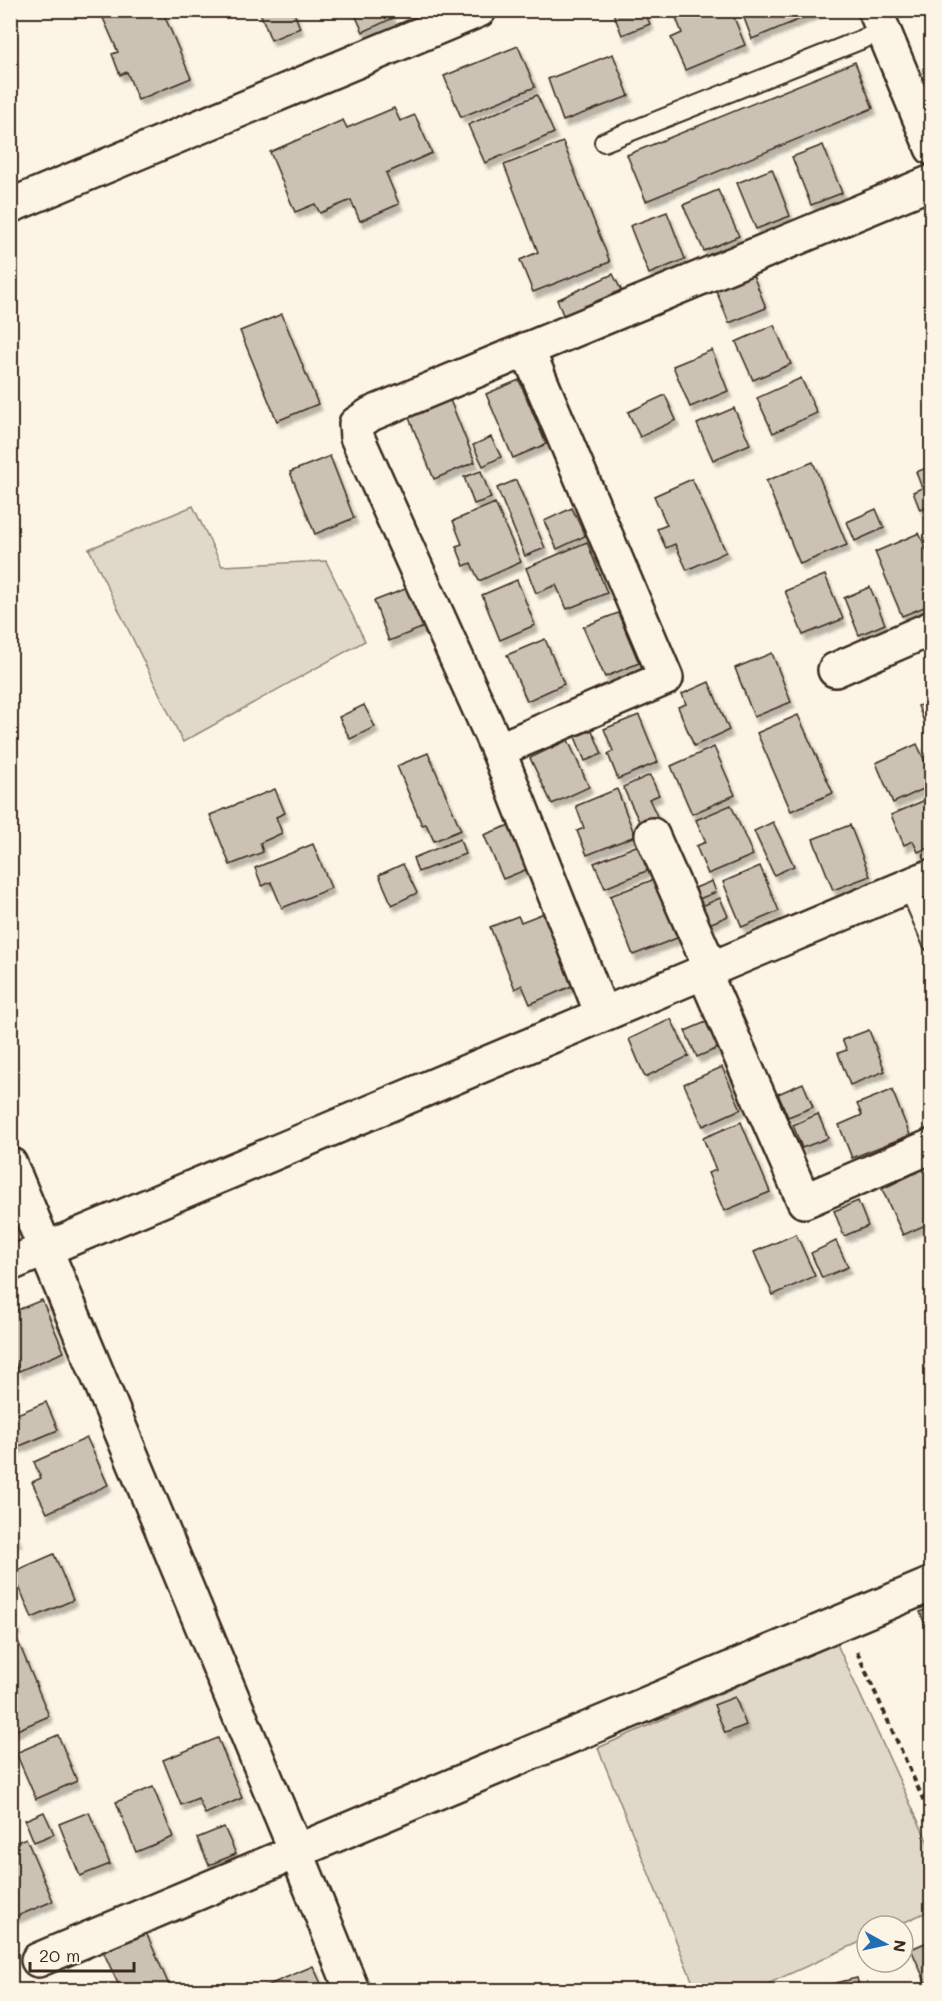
<svg xmlns="http://www.w3.org/2000/svg" width="942" height="2001" font-family="Mali,sans-serif">
	<style>
		.green { fill: #e0d8c8; stroke: #8e8173; stroke-width: 1.5 }
		.building { fill: #ccc2b3; stroke: #3b2a1e; stroke-width: 1.5; filter: url(#shadow) }
		.lines { fill: none; stroke-linecap: round; stroke-linejoin: round }
		.service-casing { stroke: #3b2a1e; stroke-width: 22 }
		.minor-casing { stroke: #3b2a1e; stroke-width: 38 }
		.tertiary-casing { stroke: #3b2a1e; stroke-width: 38 }
		.path { stroke: #3b2a1e; stroke-width: 4; stroke-dasharray: 6 4.5; stroke-linecap: butt }
		.service { stroke: #fcf5e5; stroke-width: 18 }
		.minor { stroke: #fcf5e5; stroke-width: 33 }
		.tertiary { stroke: #fcf5e5; stroke-width: 33 }
	</style>
	<defs>
		<filter id="shadow"><feDropShadow dx="3.5" dy="6" stdDeviation="1.5" flood-color="#0004"/></filter>
	</defs>
	<rect width="100%" height="100%" fill="#fcf5e5"/>
	<filter id="ink" filterUnits="userSpaceOnUse"><feTurbulence type="fractalNoise" baseFrequency=".0167" numOctaves="2"/><feDisplacementMap in="SourceGraphic" scale="12" xChannelSelector="R" yChannelSelector="G"/><feConvolveMatrix kernelMatrix="1 2 1 2 8 2 1 2 1" color-interpolation-filters="sRGB"/></filter>
	<g filter="url(#ink)">
		<!-- green -->
		<g class="green">
			<path d="M193,506L222,566L326,561L365,641L183,742L89,549Z"/>
			<path d="M836,1642L931,1849V1910L896,1926H867V1939L754,1990H696L598,1748Z"/>
		</g>
		<!-- building -->
		<g class="building">
			<path d="M162,10L191,78L138,100L127,72L120,75L112,54L118,52L100,11Z"/>
			<path d="M259,10H293L300,28L271,40Z"/>
			<path d="M353,10H389L393,18L363,32Z"/>
			<path d="M612,10H644L650,24L622,35Z"/>
			<path d="M673,10H731L745,45L685,70L671,38L682,33Z"/>
			<path d="M741,10H822L752,39Z"/>
			<path d="M518,46L535,87L461,117L444,76Z"/>
			<path d="M613,54L629,96L563,121L548,79Z"/>
			<path d="M855,62L873,108L646,201L627,155Z"/>
			<path d="M537,95L554,133L485,163L468,125Z"/>
			<path d="M394,108L400,121L415,115L432,153L386,173L399,204L360,221L351,200L320,213L315,204L295,212L270,152L343,120L347,128Z"/>
			<path d="M563,142L610,262L533,292L520,260L538,252L504,165Z"/>
			<path d="M823,145L842,193L811,205L792,157Z"/>
			<path d="M772,169L790,216L756,229L737,183Z"/>
			<path d="M718,190L739,236L704,251L683,205Z"/>
			<path d="M667,212L685,259L649,274L630,226Z"/>
			<path d="M613,274L621,290L564,317L557,300Z"/>
			<path d="M753,275L766,308L729,323L716,290Z"/>
			<path d="M282,314L318,404L277,421L240,331Z"/>
			<path d="M774,325L791,364L753,380L736,342Z"/>
			<path d="M712,350L728,391L690,407L673,366Z"/>
			<path d="M801,378L817,413L773,433L757,398Z"/>
			<path d="M519,380L546,444L513,458L486,394Z"/>
			<path d="M665,395L676,420L640,437L628,412Z"/>
			<path d="M450,400L475,462L434,479L409,418Z"/>
			<path d="M734,408L750,444L713,460L697,424Z"/>
			<path d="M491,437L501,457L483,466L473,445Z"/>
			<path d="M330,456L354,518L315,534L290,472Z"/>
			<path d="M813,462L847,545L800,564L766,481Z"/>
			<path d="M932,466V505L920,510L913,492L922,488L916,472Z"/>
			<path d="M481,471L491,498L474,504L464,477Z"/>
			<path d="M692,479L726,552L687,570L675,544L666,548L657,529L667,525L654,496Z"/>
			<path d="M516,480L545,548L525,556L497,488Z"/>
			<path d="M495,503L521,562L479,581L471,563L464,566L456,546L462,544L453,521Z"/>
			<path d="M572,508L585,536L557,549L544,521Z"/>
			<path d="M876,509L884,528L855,541L847,522Z"/>
			<path d="M919,533L932,562V604L902,616L875,552Z"/>
			<path d="M587,542L607,593L567,609L556,585L536,593L526,568Z"/>
			<path d="M825,575L843,619L803,635L785,591Z"/>
			<path d="M517,580L535,625L500,640L482,595Z"/>
			<path d="M870,587L885,624L859,635L844,598Z"/>
			<path d="M408,588L424,627L389,641L374,601Z"/>
			<path d="M618,613L639,663L605,677L583,627Z"/>
			<path d="M545,639L564,684L527,701L507,655Z"/>
			<path d="M772,653L791,702L754,717L735,668Z"/>
			<path d="M709,682L729,730L694,746L678,707L686,704L682,694Z"/>
			<path d="M932,701V727L927,729L918,706Z"/>
			<path d="M364,705L375,727L350,739L339,717Z"/>
			<path d="M639,715L658,762L618,779L608,754L613,751L604,729Z"/>
			<path d="M798,715L833,793L791,811L757,733Z"/>
			<path d="M592,730L602,754L585,761L575,737Z"/>
			<path d="M568,740L589,787L552,804L530,758Z"/>
			<path d="M917,744L932,777V785L893,803L876,763Z"/>
			<path d="M714,747L735,795L692,814L671,766Z"/>
			<path d="M428,753L461,830L434,841L426,824L422,825L397,766Z"/>
			<path d="M650,775L659,795L649,799L657,816L640,823L623,787Z"/>
			<path d="M275,789L285,813L276,817L282,833L260,843L263,852L230,865L210,815Z"/>
			<path d="M617,789L635,836L587,855L577,831L584,828L576,806Z"/>
			<path d="M932,797V846L918,852L913,841L904,845L891,815Z"/>
			<path d="M731,805L753,855L708,874L696,846L706,842L696,820Z"/>
			<path d="M773,822L794,866L774,875L754,831Z"/>
			<path d="M512,824L530,868L503,879L484,835Z"/>
			<path d="M850,825L870,876L833,890L813,839Z"/>
			<path d="M460,839L465,854L418,872L413,858Z"/>
			<path d="M646,842L656,867L605,888L594,863Z"/>
			<path d="M313,844L331,888L282,908L271,882L262,886L255,868Z"/>
			<path d="M403,864L417,893L392,905L379,875Z"/>
			<path d="M760,866L779,911L742,927L723,882Z"/>
			<path d="M655,879L677,938L633,955L610,896Z"/>
			<path d="M712,881L716,892L699,899L695,888Z"/>
			<path d="M720,898L728,916L709,924L702,906Z"/>
			<path d="M544,913L574,985L530,1004L522,985L515,989L490,927L518,916L521,922Z"/>
			<path d="M671,1019L689,1056L645,1077L629,1039Z"/>
			<path d="M706,1022L718,1048L697,1057L685,1031Z"/>
			<path d="M869,1030L885,1071L850,1085L838,1053L847,1050L842,1040Z"/>
			<path d="M722,1067L741,1109L703,1126L684,1084Z"/>
			<path d="M803,1083L813,1107L788,1117L778,1094Z"/>
			<path d="M892,1090L910,1135L852,1158L839,1125L862,1115L857,1104Z"/>
			<path d="M818,1114L828,1138L802,1148L793,1125Z"/>
			<path d="M741,1122L770,1192L724,1211L708,1173L716,1170L703,1138Z"/>
			<path d="M928,1167L932,1174V1222L903,1235L882,1189Z"/>
			<path d="M858,1201L868,1226L844,1236L834,1211Z"/>
			<path d="M796,1234L815,1276L773,1295L754,1252Z"/>
			<path d="M836,1241L848,1267L822,1278L811,1253Z"/>
			<path d="M42,1300L64,1352L19,1371L10,1352V1313Z"/>
			<path d="M46,1402L58,1430L10,1450V1417Z"/>
			<path d="M87,1438L108,1485L47,1513L32,1482L41,1478L34,1462Z"/>
			<path d="M10,1523L18,1540L10,1543Z"/>
			<path d="M54,1554L73,1600L32,1618L13,1572Z"/>
			<path d="M932,1607V1636L930,1637L920,1612Z"/>
			<path d="M10,1613L17,1628L10,1631Z"/>
			<path d="M18,1641L49,1716L10,1733V1644Z"/>
			<path d="M735,1697L746,1725L725,1733L714,1705Z"/>
			<path d="M58,1735L77,1781L36,1799L16,1753Z"/>
			<path d="M218,1738L242,1798L205,1814L198,1798L181,1805L163,1760Z"/>
			<path d="M153,1787L173,1837L136,1852L116,1802Z"/>
			<path d="M44,1812L54,1834L34,1842L25,1820Z"/>
			<path d="M89,1812L110,1864L80,1876L59,1824Z"/>
			<path d="M224,1827L236,1854L209,1865L197,1838Z"/>
			<path d="M26,1838L53,1901L15,1917L10,1908V1845Z"/>
			<path d="M146,1932L171,1990H121L103,1951Z"/>
			<path d="M932,1940V1990H929L911,1949Z"/>
			<path d="M313,1966L323,1988L318,1990H257Z"/>
			<path d="M857,1978L860,1990H816L815,1988Z"/>
		</g>
		<g class="lines">
			<defs>
				<g id="service">
					<path d="M604,142L883,31"/>
					<path d="M908,886L932,942"/>
				</g>
				<g id="minor">
					<path d="M835,670L932,628"/>
					<path d="M498,750L666,678L527,349"/>
					<path d="M652,835L711,969"/>
					<path d="M704,972L804,1201L932,1146"/>
					<path d="M602,1014L498,750L357,437L356,424L371,414L932,182"/>
					<path d="M10,1164L296,1851L352,1990"/>
					<path d="M38,1960L932,1584"/>
				</g>
				<g id="tertiary">
					<path d="M875,10L932,148"/>
					<path d="M10,206L479,10"/>
					<path d="M10,1264L932,876"/>
				</g>
			</defs>
			<!-- service casing -->
			<use href="#service" class="service-casing"/>
			<!-- minor casing -->
			<use href="#minor" class="minor-casing"/>
			<!-- tertiary casing -->
			<use href="#tertiary" class="tertiary-casing"/>
			<!-- path -->
			<path class="path" d="M857,1652L932,1819"/>
			<!-- service -->
			<use href="#service" class="service"/>
			<!-- minor -->
			<use href="#minor" class="minor"/>
			<!-- tertiary -->
			<use href="#tertiary" class="tertiary"/>
		</g>
	</g>
	<!-- margin -->
	<rect width="942" height="2001" fill="none" stroke="#fcf5e5" stroke-width="36"/>
	<rect x="18" y="18" width="906" height="1965" fill="none" stroke="#3b2a1e" stroke-width="2" filter="url(#ink)"/>
	<!-- north arrow -->
	<g transform="translate(885 1944) rotate(98)"><circle r="28" fill="#fcf5e5" stroke="#afa495" stroke-width="1.5"/>
	<path d="M0-4.5L10 22L0 15L-10 22Z" fill="#1f6fb2"/>
	<text y="-9" font-size="16" font-weight="bold" text-anchor="middle" fill="#3b2a1e">N</text>
	</g>
	<!-- scale -->
	<path d="M30 1962v9h104v-9" fill="none" stroke="#3b2a1e" stroke-width="3"/>
	<text x="39" y="1962" font-size="18" fill="#3b2a1e" stroke="#fcf5e5" stroke-width="4.5" paint-order="stroke">20 m</text>
</svg>
